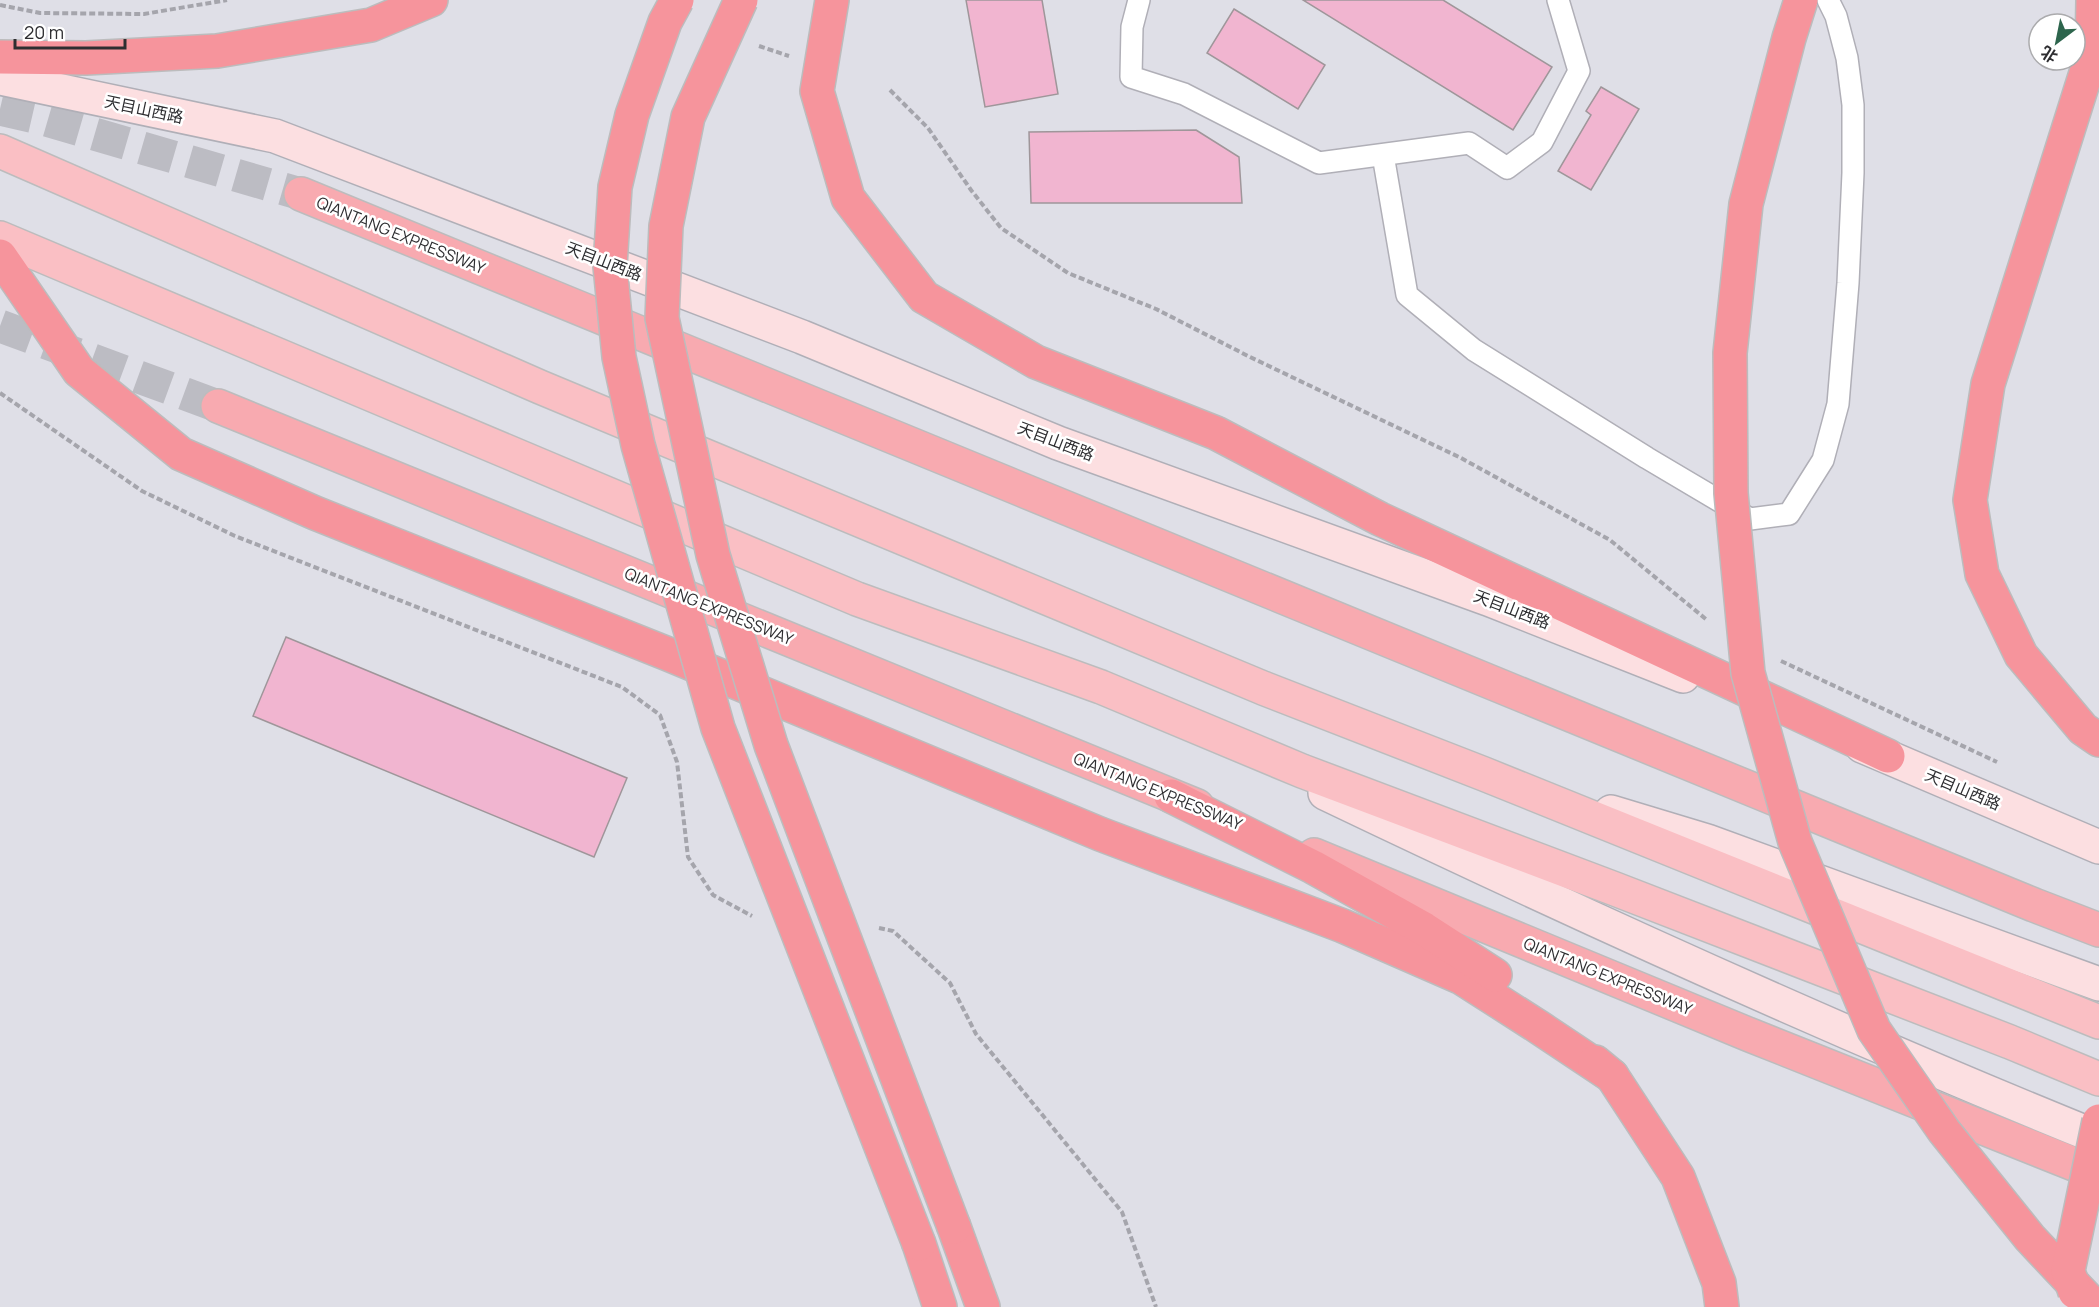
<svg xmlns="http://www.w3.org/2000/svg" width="2099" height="1307" font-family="Manrope,'Noto Sans SC',sans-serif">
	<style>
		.building { fill: #f1b5d0; stroke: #9f969a; stroke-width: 1.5 }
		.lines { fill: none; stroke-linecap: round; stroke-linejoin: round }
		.trunk-tunnel { stroke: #bcbcc3; stroke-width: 33; stroke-dasharray: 33 16; stroke-linecap: butt }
		.service-casing { stroke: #b0afb7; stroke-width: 24 }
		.secondary-casing { stroke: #b0afb7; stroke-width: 36 }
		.primary-casing { stroke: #bcbcbd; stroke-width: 36 }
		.trunk-casing { stroke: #bcbcbd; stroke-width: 36 }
		.motorway-casing { stroke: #bcbcbd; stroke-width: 36 }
		.path { stroke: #a5a5ac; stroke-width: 4; stroke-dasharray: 6 3; stroke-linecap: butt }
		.service { stroke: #fff; stroke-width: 21 }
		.secondary { stroke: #fcdfe1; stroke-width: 33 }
		.primary { stroke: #fabfc4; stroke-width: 33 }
		.trunk { stroke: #f8aab0; stroke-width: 33 }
		.motorway { stroke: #f6949c; stroke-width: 33 }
		.motorway-bridge-casing { stroke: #bcbcbd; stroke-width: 36; stroke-linecap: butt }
		.motorway-bridge { stroke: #f6949c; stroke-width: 33 }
		.labels { text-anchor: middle; stroke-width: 5; stroke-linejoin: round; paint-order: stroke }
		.street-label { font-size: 16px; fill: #2e2e31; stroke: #fff }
	</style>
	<rect width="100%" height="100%" fill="#dfdfe7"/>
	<!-- building -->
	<g class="building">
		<path d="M966,0H1042L1058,94L985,107Z"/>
		<path d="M1303,0H1443L1552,67L1513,130Z"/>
		<path d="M1234,9L1325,65L1298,109L1207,53Z"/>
		<path d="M1601,87L1639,109L1591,190L1558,171L1591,115L1586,111Z"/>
		<path d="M1196,130L1239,157L1242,203H1031L1029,132Z"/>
		<path d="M286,637L627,778L594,857L253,716Z"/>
	</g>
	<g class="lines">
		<!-- trunk-tunnel -->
		<g class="trunk-tunnel">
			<path d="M0,109L39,118L301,194"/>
			<path d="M0,326L218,406"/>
		</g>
		<defs>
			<g id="service">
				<path d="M1139,0L1132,27L1131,77L1184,94L1319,163L1469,143L1507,168L1542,142L1579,71L1558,0"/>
				<path d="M1383,155L1407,295L1474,350L1647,458L1750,519L1789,514L1823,460L1838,404L1848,283L1853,173V105L1847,58L1836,16L1828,0"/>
			</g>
			<g id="secondary">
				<path d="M0,78L275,136L802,337L1058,443L1488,599L1683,676"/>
				<path d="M1862,746L2099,847"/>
				<path d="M1325,793C1580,915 1837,1032 2099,1138"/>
				<path d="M1611,812L1707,841L2099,984"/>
			</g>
			<g id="primary">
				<path d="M0,151L540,387L1263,688L1484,774L2099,1022"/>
				<path d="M0,238L857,599L1101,687L1302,771L1615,889L2010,1042L2099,1079"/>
			</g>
			<g id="trunk">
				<path d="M301,194L2034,905L2099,930"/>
				<path d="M218,406L1197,806"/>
				<path d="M1314,855L1750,1035L2099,1174"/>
			</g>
			<g id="motorway">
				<path d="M832,0L817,91L848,198L924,297L1036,362L1216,433L1380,519L1888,756"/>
				<path d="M2093,0L2092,54L1988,384L1970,500L1982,574L2021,655L2083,729L2099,740"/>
				<path d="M0,57L86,58L217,51L371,25L431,0"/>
				<path d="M0,256L79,371L181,454L315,513L668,654L1100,834L1343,926L1462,978L1540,1028L1612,1076"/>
				<path d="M1171,796L1313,867L1424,929L1495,975"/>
				<path d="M1595,1062L1612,1076L1678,1177L1719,1283L1722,1307"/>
				<path d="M954,1227L983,1307"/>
				<path d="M919,1244L940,1307"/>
			</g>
		</defs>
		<!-- service casing -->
		<use href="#service" class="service-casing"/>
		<!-- secondary casing -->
		<use href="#secondary" class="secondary-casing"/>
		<!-- primary casing -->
		<use href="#primary" class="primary-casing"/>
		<!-- trunk casing -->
		<use href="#trunk" class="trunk-casing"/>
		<!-- motorway casing -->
		<use href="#motorway" class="motorway-casing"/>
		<!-- path -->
		<g class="path">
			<path d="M0,5L40,13L144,14L227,0"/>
			<path d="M759,46L789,56"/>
			<path d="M890,90L928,128L971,190L1001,228L1068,273L1156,309L1250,357L1461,458L1610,540L1707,620"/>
			<path d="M0,393L142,491L235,536L622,687L660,715L677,762L688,857L713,895L752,916"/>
			<path d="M1781,661L1997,762"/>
			<path d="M879,928L893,931L950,983L976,1034L1122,1212L1156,1307"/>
		</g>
		<!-- service -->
		<use href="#service" class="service"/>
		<!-- secondary -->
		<use href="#secondary" class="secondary"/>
		<!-- primary -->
		<use href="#primary" class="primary"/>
		<!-- trunk -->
		<use href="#trunk" class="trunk"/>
		<!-- motorway -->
		<use href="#motorway" class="motorway"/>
		<defs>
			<g id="motorway-bridge">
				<path d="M677,0L665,22L632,115L615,187L610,266L619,357L638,445L718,728L919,1244"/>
				<path d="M741,0L688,117L666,226L662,318L713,555L771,745L954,1227"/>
				<path d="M1801,0L1789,38L1746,204L1730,353L1731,493L1748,673L1795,842L1874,1030L1944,1131L2030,1238L2095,1307"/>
				<path d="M2075,1292L2068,1271L2099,1121"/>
			</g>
		</defs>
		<!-- motorway-bridge casing -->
		<use href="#motorway-bridge" class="motorway-bridge-casing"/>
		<!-- motorway-bridge -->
		<use href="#motorway-bridge" class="motorway-bridge"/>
	</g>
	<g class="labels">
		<!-- street labels -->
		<g class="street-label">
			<text transform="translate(144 109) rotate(12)" y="6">天目山西路</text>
			<text transform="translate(401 235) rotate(22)" y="6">QIANTANG EXPRESSWAY</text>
			<text transform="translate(604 261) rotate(21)" y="6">天目山西路</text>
			<text transform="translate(1056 441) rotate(21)" y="6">天目山西路</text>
			<text transform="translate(709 606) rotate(22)" y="6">QIANTANG EXPRESSWAY</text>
			<text transform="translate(1512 609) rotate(21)" y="6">天目山西路</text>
			<text transform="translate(1963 789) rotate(23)" y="6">天目山西路</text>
			<text transform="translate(1158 791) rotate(22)" y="6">QIANTANG EXPRESSWAY</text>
			<text transform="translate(1608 976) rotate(22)" y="6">QIANTANG EXPRESSWAY</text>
		</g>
	</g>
	<!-- north arrow -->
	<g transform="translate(2057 42) rotate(212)"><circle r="28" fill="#ffffff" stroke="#ababad" stroke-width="1.5"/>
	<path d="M0-4.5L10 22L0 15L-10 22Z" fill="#2d654d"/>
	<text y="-9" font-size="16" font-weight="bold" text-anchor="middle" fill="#2e2e31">北</text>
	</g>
	<!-- scale -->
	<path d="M15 39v9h110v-9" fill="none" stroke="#2e2e31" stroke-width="3"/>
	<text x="24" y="39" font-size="18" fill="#2e2e31" stroke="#ffffff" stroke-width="4.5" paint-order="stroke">20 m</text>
</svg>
